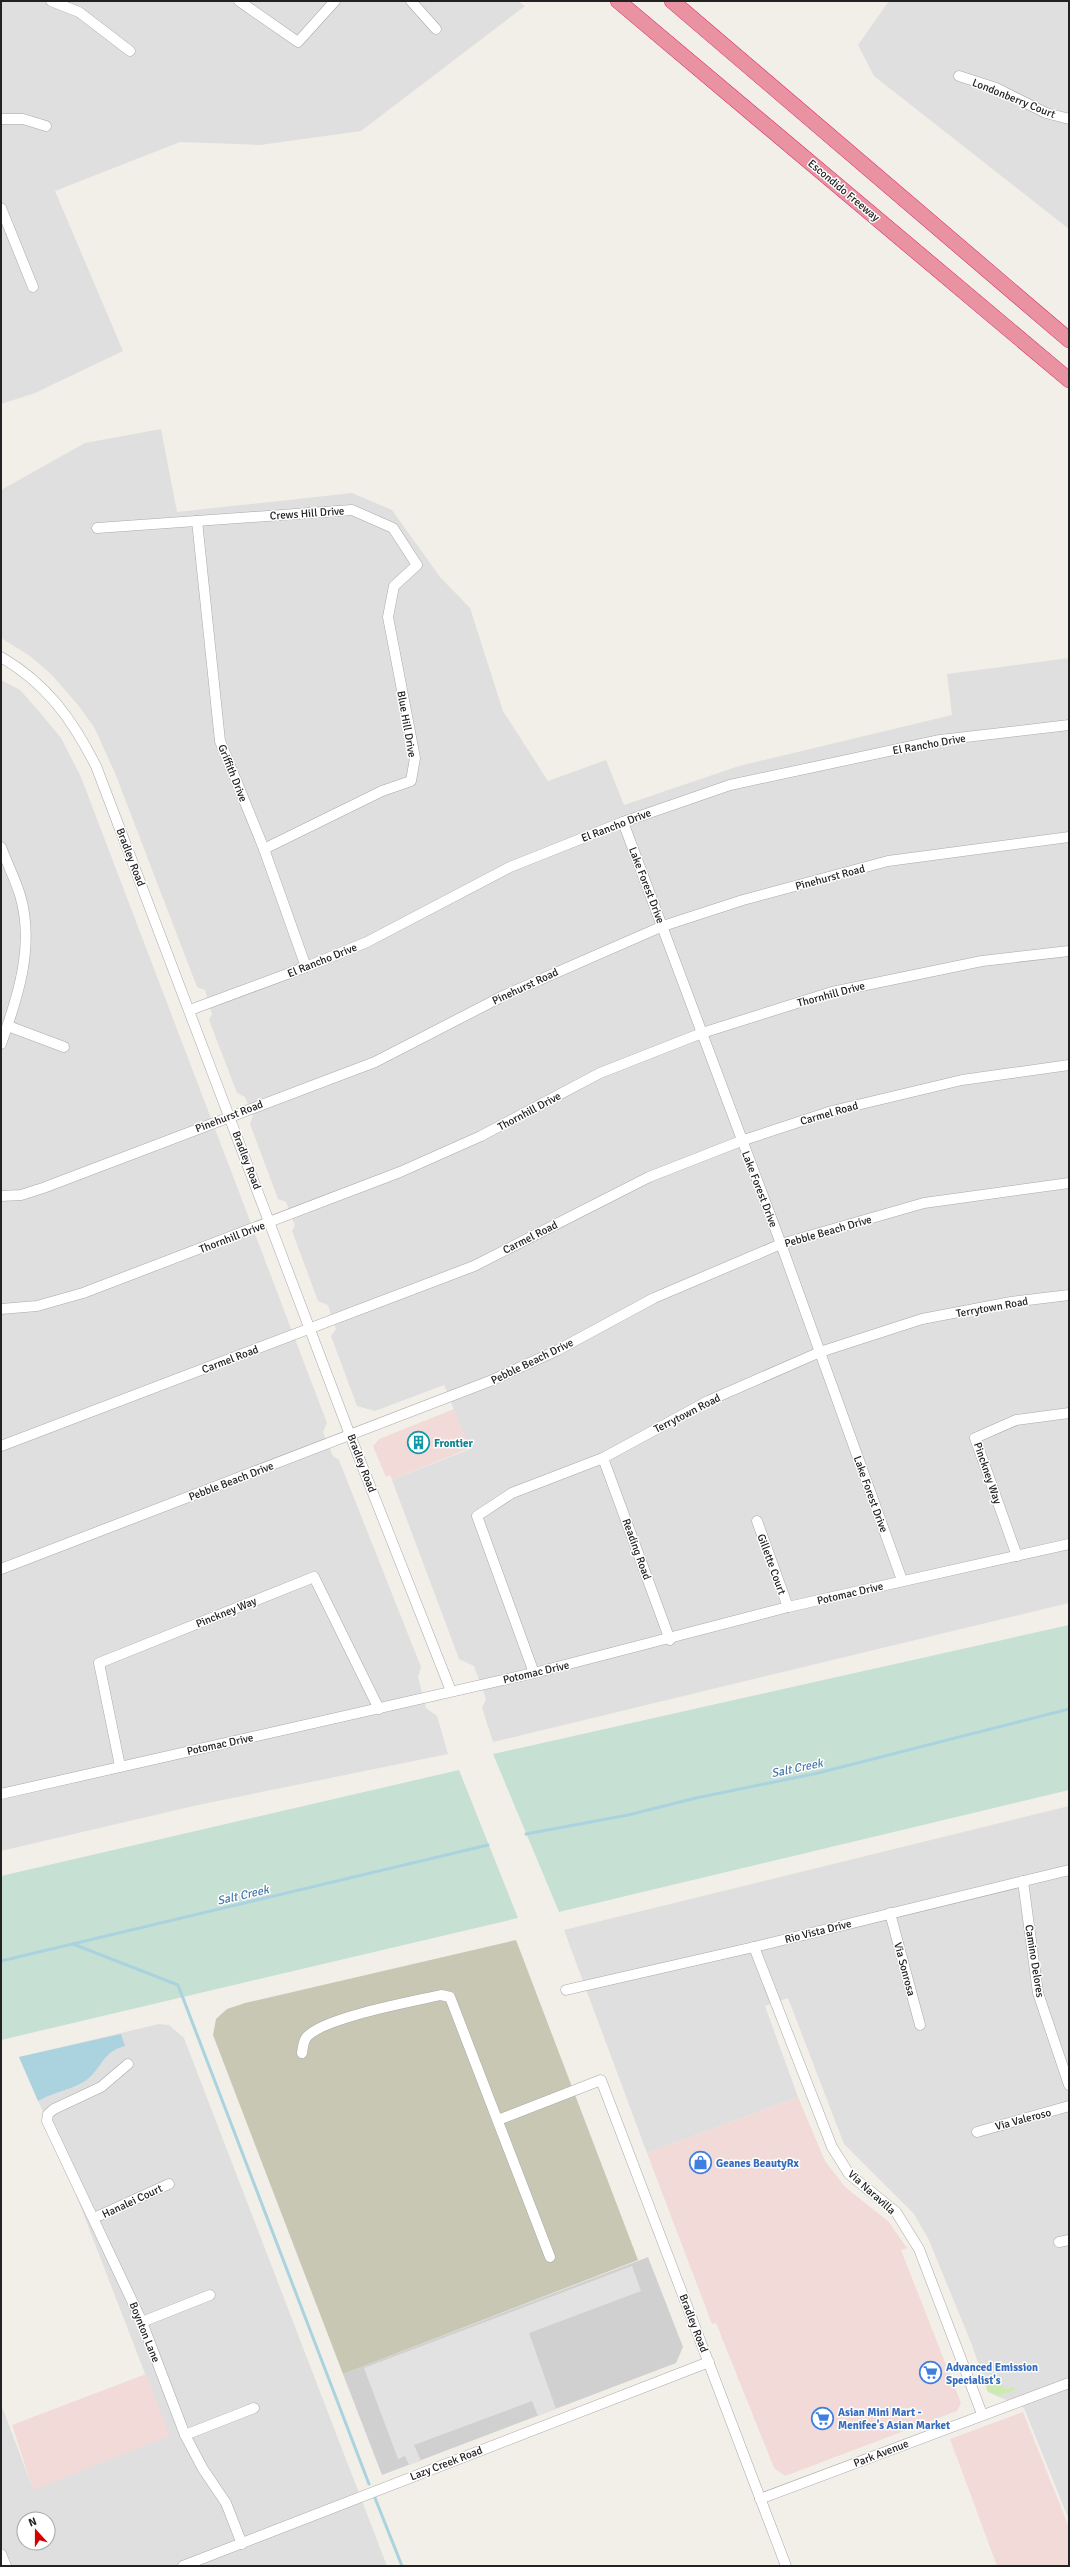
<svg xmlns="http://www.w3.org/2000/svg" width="1070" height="2567" font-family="Signika,sans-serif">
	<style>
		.residential { fill: #e0dfdf; fill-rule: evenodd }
		.commercial { fill: #f2dad9 }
		.religious { fill: #d0d0d0 }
		.construction { fill: #c7c7b4 }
		.grass { fill: #cdebb0 }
		.wetland { fill: #c6e0d4 }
		.parking { fill: #e2e2e2 }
		.water { fill: #aad3df }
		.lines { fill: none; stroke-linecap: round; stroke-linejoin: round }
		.stream { stroke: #aad3df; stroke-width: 3 }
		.minor-casing { stroke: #a9a9a9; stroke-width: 11 }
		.highway-casing { stroke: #dc2a67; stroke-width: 16 }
		.minor { stroke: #fff; stroke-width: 10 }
		.highway { stroke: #e892a2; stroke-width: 15 }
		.labels { text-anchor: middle; stroke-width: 3; stroke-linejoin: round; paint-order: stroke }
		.street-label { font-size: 11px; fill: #222; stroke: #fff }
		.culture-label { font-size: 11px; font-weight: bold; fill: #0d838f; stroke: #fff; text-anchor: start }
		.shop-label { font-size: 11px; font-weight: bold; fill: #366cbe; stroke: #fff; text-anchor: start }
		.water-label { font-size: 12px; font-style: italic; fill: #4a7aab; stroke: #fff }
	</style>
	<rect width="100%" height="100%" fill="#f2efe9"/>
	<!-- residential -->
	<g class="residential">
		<path d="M1,1H518L525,6L361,131L260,145L180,142L55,191L123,351L35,393L1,404Z"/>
		<path d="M889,1H1069V229L874,76L858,45Z"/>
		<path d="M161,429L177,512L352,493L392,510L440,577L470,608L503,711L548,781L606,760L624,805L739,766L952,715L947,674L1069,658V1603L493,1742L482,1708L486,1699L474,1666L459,1659L392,1480L470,1449L444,1385L375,1411L357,1406L331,1336L336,1329L328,1305L318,1301L292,1231L295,1226L286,1202L278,1199L250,1124L253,1116L245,1097L237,1093L209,1020L212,1014L205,990L197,987L115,773L94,727L78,705L52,675L30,656L1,638V490L85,443Z"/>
		<path d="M1,680L20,690L37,709L61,738L81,777L327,1423L323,1432L333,1456L339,1460L421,1667L418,1677L426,1708L437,1716L448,1754L198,1805L1,1851Z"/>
		<path d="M1069,1806V2520L1024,2408L988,2392L972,2345L928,2238L914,2214L844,2144L788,1998L765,2006L798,2097L647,2153L564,1930Z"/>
		<path d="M159,2024L169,2025L184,2038L387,2566H1V2404L33,2489L169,2436L53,2135L19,2057ZM24,2519H48V2543H24Z"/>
	</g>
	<!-- commercial -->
	<g class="commercial">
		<path d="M454,1409L470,1448L392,1480L390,1475L386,1477L373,1446L379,1439Z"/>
		<path d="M798,2097L825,2161L845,2187L888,2221L907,2248L901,2250L961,2403L957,2411L785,2476L774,2468L716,2323L712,2324L647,2153Z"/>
		<path d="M146,2374L170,2436L33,2490L12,2425Z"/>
		<path d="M1023,2412L1069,2527V2566H997L950,2439Z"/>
	</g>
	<!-- religious -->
	<path class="religious" d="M648,2257L683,2347L676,2363L382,2475L343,2374Z"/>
	<!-- construction -->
	<path class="construction" d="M516,1940L638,2260L343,2374L213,2035L216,2019L227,2009L245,2003Z"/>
	<!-- grass -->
	<path class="grass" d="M992,2378L994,2383L1001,2381L1003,2387L1007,2389L1014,2386L1015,2390L999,2396L988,2392L984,2381Z"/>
	<!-- wetland -->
	<g class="wetland">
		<path d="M1069,1625V1790L559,1912L493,1754Z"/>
		<path d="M459,1770L518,1918L1,2040V1876Z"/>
	</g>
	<!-- parking -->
	<path class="parking" d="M632,2266L641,2291L529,2333L556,2409L538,2416L532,2401L414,2445L421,2461L409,2465L405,2456L398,2459L364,2368Z"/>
	<!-- water -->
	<path class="water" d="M121,2034L125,2046C103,2052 104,2064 89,2078C75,2090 54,2091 38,2101L19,2057Z"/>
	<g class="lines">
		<!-- stream -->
		<g class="stream">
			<path d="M526,1834L628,1815L696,1798L818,1773L1069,1709"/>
			<path d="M73,1944L178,1985L369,2484"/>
			<path d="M1,1961L488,1845"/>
			<path d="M375,2498L402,2566"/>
		</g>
		<defs>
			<g id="minor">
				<path d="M51,1L79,12L130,51"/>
				<path d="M239,1L298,42L335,1"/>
				<path d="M411,1L436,29"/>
				<path d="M959,76L996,88L1046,113L1069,119"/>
				<path d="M1,119H23L46,126"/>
				<path d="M1,208L33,287"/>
				<path d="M197,521L220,741L264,849L306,967"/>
				<path d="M97,528L352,510L393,528L417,565L394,586L388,617L415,758L411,781L382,791L264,849"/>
				<path d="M1,657C47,684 72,719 96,766L350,1435L451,1691"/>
				<path d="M623,822L781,1244L902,1580"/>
				<path d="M1,847C7,863 15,879 20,895C35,945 18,997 1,1044"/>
				<path d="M190,1010L306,967L367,942L510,867L623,822L730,785L940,740L1069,725"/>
				<path d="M8,1026L64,1047"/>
				<path d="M1,1196L21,1195L43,1188L375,1062L505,995L663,926L743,900L888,861L1069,837"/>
				<path d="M1,1309L37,1306L83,1293L400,1172L481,1136L600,1073L702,1033L832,992L982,961L1069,951"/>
				<path d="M1,1446L474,1266L649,1177L741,1141L832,1111L962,1080L1069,1065"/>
				<path d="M603,1458L670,1640"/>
				<path d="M757,1521L788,1607"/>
				<path d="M1017,1556L975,1438L1016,1420L1069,1413"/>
				<path d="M1,1569L490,1381L556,1351L654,1298L781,1244L924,1203L1069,1183"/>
				<path d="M534,1673L477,1516L512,1493L603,1458L708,1401L820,1352L922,1319L1011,1302L1069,1295"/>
				<path d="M120,1766L99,1663L314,1577L379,1709"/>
				<path d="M1,1794L534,1673L788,1607L1069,1544"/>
				<path d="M1023,1881L1038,1993L1069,2085"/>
				<path d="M890,1913L920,2025"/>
				<path d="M754,1947L832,2147L849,2174L896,2212L919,2249L982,2414"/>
				<path d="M566,1990L754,1947L1069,1870"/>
				<path d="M302,2053C303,2048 303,2042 306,2038C320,2018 415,2001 441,1995L450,1997L550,2257"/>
				<path d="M128,2064L101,2087L54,2109L48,2114L47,2121L142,2322L185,2435L203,2469L226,2503L242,2544"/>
				<path d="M498,2120L601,2080L786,2566"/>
				<path d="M977,2132L1069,2106"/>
				<path d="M94,2218L169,2184"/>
				<path d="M1059,2242L1069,2240"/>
				<path d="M142,2322L210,2295"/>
				<path d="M185,2435L254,2408"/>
				<path d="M760,2499L1069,2383"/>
				<path d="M1,2554L6,2566"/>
				<path d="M183,2566L709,2362"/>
			</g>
			<g id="highway">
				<path d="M618,1L1069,380"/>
				<path d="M672,1L1069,340"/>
			</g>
		</defs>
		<!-- minor casing -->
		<use href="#minor" class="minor-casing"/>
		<!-- highway casing -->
		<use href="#highway" class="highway-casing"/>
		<!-- minor -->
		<use href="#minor" class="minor"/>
		<!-- highway -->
		<use href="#highway" class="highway"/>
	</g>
	<!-- icons -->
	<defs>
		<symbol id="building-ring" viewBox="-11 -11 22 22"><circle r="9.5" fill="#fff" stroke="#0f9aa8" stroke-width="1.5"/><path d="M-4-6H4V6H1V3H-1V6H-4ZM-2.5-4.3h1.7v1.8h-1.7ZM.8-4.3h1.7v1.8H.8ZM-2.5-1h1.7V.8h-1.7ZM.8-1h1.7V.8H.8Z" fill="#0f9aa8"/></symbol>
		<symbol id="shop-ring" viewBox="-11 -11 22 22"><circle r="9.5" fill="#fff" stroke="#3f7fe0" stroke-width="1.5"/><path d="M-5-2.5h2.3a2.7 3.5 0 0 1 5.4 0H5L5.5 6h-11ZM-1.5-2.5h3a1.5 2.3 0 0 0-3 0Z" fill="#3f7fe0"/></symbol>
		<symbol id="supermarket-ring" viewBox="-11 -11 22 22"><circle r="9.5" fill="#fff" stroke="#3f7fe0" stroke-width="1.5"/><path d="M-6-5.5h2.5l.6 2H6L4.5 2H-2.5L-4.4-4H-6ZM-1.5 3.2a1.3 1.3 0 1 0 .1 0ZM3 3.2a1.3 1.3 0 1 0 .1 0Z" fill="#3f7fe0"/></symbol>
	</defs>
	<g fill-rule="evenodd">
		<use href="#building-ring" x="406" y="1430" width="25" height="25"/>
		<use href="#shop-ring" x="688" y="2150" width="25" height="25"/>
		<use href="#supermarket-ring" x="918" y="2360" width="25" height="25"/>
		<use href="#supermarket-ring" x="810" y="2406" width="25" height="25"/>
	</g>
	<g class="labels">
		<!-- street labels -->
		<g class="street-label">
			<text transform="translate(1014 98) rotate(22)" y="4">Londonberry Court</text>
			<text transform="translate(844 190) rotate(40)" y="4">Escondido Freeway</text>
			<text transform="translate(307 513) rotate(-4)" y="4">Crews Hill Drive</text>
			<text transform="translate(407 724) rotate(80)" y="4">Blue Hill Drive</text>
			<text transform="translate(929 744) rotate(-10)" y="4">El Rancho Drive</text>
			<text transform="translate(233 773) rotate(68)" y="4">Griffith Drive</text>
			<text transform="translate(616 825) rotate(-21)" y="4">El Rancho Drive</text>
			<text transform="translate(131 857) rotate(69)" y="4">Bradley Road</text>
			<text transform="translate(830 877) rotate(-15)" y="4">Pinehurst Road</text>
			<text transform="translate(647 885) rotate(69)" y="4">Lake Forest Drive</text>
			<text transform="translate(322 960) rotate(-22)" y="4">El Rancho Drive</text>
			<text transform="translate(525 986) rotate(-25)" y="4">Pinehurst Road</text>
			<text transform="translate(831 994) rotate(-15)" y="4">Thornhill Drive</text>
			<text transform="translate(529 1111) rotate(-28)" y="4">Thornhill Drive</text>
			<text transform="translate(829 1113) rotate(-16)" y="4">Carmel Road</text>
			<text transform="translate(229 1116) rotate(-21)" y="4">Pinehurst Road</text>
			<text transform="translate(247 1160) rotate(69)" y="4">Bradley Road</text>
			<text transform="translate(760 1189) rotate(69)" y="4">Lake Forest Drive</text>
			<text transform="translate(828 1231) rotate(-16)" y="4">Pebble Beach Drive</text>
			<text transform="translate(232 1237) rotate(-21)" y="4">Thornhill Drive</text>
			<text transform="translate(530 1237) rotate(-27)" y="4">Carmel Road</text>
			<text transform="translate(992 1307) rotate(-10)" y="4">Terrytown Road</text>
			<text transform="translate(230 1359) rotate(-21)" y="4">Carmel Road</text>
			<text transform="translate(532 1361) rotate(-26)" y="4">Pebble Beach Drive</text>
			<text transform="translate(687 1413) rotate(-27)" y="4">Terrytown Road</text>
			<text transform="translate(362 1463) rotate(69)" y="4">Bradley Road</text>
			<text transform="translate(988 1473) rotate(71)" y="4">Pinckney Way</text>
			<text transform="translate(231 1481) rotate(-21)" y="4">Pebble Beach Drive</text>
			<text transform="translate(871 1494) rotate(70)" y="4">Lake Forest Drive</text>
			<text transform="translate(637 1549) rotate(70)" y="4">Reading Road</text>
			<text transform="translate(772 1564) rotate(70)" y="4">Gillette Court</text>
			<text transform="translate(850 1593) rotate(-13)" y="4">Potomac Drive</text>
			<text transform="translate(226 1612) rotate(-22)" y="4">Pinckney Way</text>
			<text transform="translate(536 1672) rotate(-13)" y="4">Potomac Drive</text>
			<text transform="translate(220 1744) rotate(-12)" y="4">Potomac Drive</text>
			<text transform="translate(818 1931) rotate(-14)" y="4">Rio Vista Drive</text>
			<text transform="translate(1035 1961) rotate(81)" y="4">Camino Delores</text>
			<text transform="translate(905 1969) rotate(75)" y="4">Via Sonrosa</text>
			<text transform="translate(1023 2119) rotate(-15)" y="4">Via Valeroso</text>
			<text transform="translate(872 2192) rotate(42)" y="4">Via Naravilla</text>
			<text transform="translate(132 2201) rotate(-25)" y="4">Hanalei Court</text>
			<text transform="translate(694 2323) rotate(69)" y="4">Bradley Road</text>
			<text transform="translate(145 2332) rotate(68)" y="4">Boynton Lane</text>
			<text transform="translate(881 2453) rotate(-21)" y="4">Park Avenue</text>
			<text transform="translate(446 2463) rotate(-21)" y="4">Lazy Creek Road</text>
		</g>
		<!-- culture labels -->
		<g class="culture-label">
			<text x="434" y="1447">Frontier</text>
		</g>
		<!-- shop labels -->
		<g class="shop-label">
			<text x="716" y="2167">Geanes BeautyRx</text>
			<text x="946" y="2371">Advanced Emission<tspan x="946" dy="13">Specialist's</tspan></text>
			<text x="838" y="2416">Asian Mini Mart -<tspan x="838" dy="13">Menifee's Asian Market</tspan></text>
		</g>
		<!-- water labels -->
		<g class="water-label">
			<text transform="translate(797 1768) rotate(-12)" y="4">Salt Creek</text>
			<text transform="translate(243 1895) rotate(-13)" y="4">Salt Creek</text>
		</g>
	</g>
	<!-- border -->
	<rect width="1070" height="2567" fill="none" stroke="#222222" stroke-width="4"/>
	<!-- north arrow -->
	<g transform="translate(36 2531) rotate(339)"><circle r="19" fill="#ffffff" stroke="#a7a7a7"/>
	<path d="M0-3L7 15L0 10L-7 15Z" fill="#d40000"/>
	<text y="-6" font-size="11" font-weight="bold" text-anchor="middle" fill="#222222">N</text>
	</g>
</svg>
